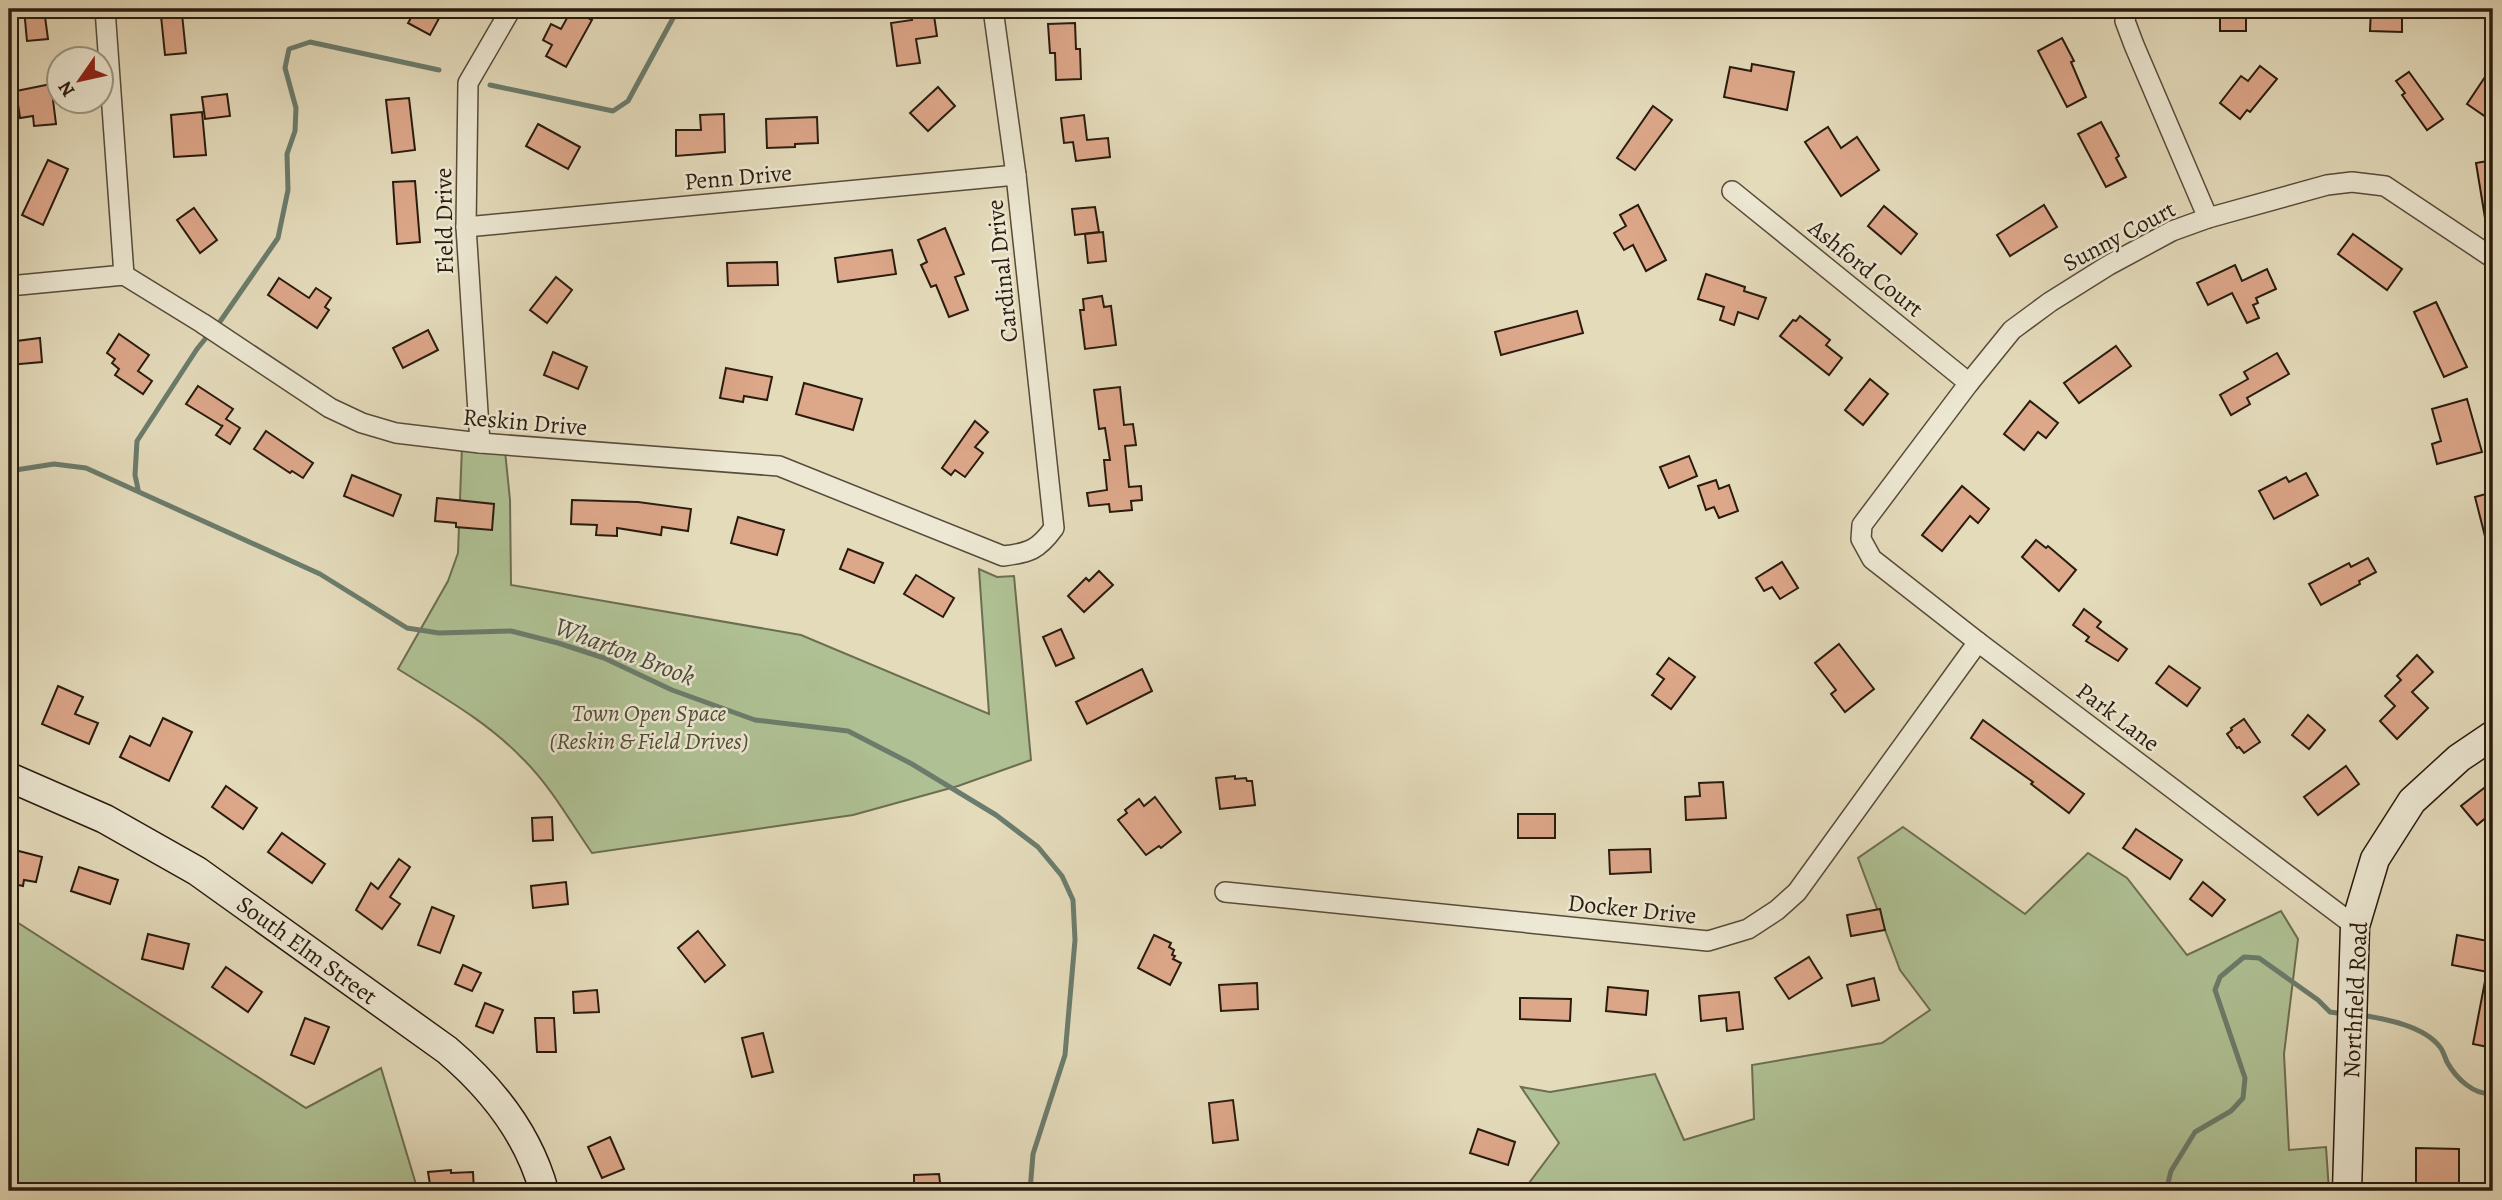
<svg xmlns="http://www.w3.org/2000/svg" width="2502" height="1200" font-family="Alegreya,serif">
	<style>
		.green { fill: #afc194; stroke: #6c6e51; stroke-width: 2 }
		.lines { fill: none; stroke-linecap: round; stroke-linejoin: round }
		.stream { stroke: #6b7c6c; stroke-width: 5 }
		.building { fill: #dda78a; stroke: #2a1b0e; stroke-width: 2 }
		.street-casing { stroke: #584b39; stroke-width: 22 }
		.secondary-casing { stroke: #2a1b0e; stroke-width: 31 }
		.street { stroke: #ede8d3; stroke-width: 19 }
		.secondary { stroke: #ede8d3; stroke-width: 28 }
		.labels { text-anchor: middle; stroke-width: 5; stroke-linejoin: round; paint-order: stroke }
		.street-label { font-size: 24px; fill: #2a1b0e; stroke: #ede8d3 }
		.park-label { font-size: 24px; font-style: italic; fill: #524d36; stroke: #ede8d3 }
		.water-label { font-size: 26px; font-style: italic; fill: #4b4b3d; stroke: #ede8d3 }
	</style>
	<rect width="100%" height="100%" fill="#e4dbbb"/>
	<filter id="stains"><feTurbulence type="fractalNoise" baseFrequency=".00286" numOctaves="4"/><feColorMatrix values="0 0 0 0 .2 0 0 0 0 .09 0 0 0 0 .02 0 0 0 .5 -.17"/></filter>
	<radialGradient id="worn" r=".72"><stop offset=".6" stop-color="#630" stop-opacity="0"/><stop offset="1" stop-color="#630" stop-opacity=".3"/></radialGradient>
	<!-- green -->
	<g class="green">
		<path d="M504,441L510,500L511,585L801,635L989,714L979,569L997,577L1014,576L1031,760L958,786L853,815L592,853C569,820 550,785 521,757C486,721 441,696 398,669L448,581L458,553L462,446Z"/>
		<path d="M1903,827L2025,914L2088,853L2127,878L2187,955L2281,911L2298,939L2284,1054L2289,1150L2326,1147L2329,1191H1523L1559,1143L1521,1087L1550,1092L1655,1074L1684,1140L1754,1119L1752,1065L1882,1043L1930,1010L1900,970L1858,858Z"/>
		<path d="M9,917L306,1108L381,1068L418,1191H9Z"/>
	</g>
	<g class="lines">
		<!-- stream -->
		<g class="stream">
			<path d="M490,85L613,111L628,101L678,9"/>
			<path d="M217,326L278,238L288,190L287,154L295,131L296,108L285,68L289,49L310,42L439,70"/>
			<path d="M9,471L54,464L86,468L320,574L407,628L439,633L511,631L558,643L604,658L672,690L755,720L848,731L912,764L996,815L1038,847L1062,876L1073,900L1075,940L1065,1055L1033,1154L1030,1191"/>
			<path d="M138,489L135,475L137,441L197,349L210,333"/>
			<path d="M2361,1015C2386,1019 2424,1026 2440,1047C2443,1051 2445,1057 2447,1062C2456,1078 2473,1095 2493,1094"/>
			<path d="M2166,1191L2171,1171L2195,1132L2231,1111L2243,1098L2245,1078L2215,990L2220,977L2244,957L2259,958L2318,1000L2330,1012L2344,1014"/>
		</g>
	</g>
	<!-- building -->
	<g class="building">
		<path d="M24,9H44L48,39L27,41Z"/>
		<path d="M416,9H444L430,35L408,23Z"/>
		<path d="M572,9L592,20L566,67L546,56L552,45L543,40L551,24L561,29Z"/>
		<path d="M933,9L937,36L916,39L920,63L897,66L891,23L912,20L911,11Z"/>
		<path d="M2246,9V31H2220V10Z"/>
		<path d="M2371,9H2390V16H2402V32L2370,31Z"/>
		<path d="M182,14L186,53L165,55L161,16Z"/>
		<path d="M1075,23L1076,49H1080L1081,79L1056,80L1055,53H1050L1048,24Z"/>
		<path d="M2062,38L2074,61L2071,62L2086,97L2067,107L2038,51Z"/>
		<path d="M1752,64L1794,72L1787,110L1724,97L1730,67L1751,71Z"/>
		<path d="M2493,65V107L2486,117L2467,104Z"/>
		<path d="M2260,66L2277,79L2250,112L2247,110L2240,119L2220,103L2241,76L2248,81Z"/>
		<path d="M2409,72L2443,119L2427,130L2402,95L2405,93L2396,81Z"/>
		<path d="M51,84L56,124L34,126L33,116L20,118L16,91Z"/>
		<path d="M938,87L955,106L928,131L910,113Z"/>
		<path d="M227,94L230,116L205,119L202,97Z"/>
		<path d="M409,98L415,150L392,153L386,100Z"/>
		<path d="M1653,106L1672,120L1635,170L1617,158Z"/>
		<path d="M202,112L206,155L174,157L171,115Z"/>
		<path d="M724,114L725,152L676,156V130H701L700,115Z"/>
		<path d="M1084,115L1087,140L1108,138L1110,157L1076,161L1073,142L1064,143L1061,118Z"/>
		<path d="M817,117L818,143L795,144V147L767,148L766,119Z"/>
		<path d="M2101,122L2119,156L2116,158L2126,177L2106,187L2078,134Z"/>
		<path d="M538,124L580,147L568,169L526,146Z"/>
		<path d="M1828,127L1841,148L1857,137L1879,170L1841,196L1805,142Z"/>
		<path d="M48,160L68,169L43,225L22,215Z"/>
		<path d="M2493,160V218H2485L2476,163Z"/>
		<path d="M415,181L420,242L397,244L393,182Z"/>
		<path d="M1638,205L1666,260L1646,271L1633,245L1624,250L1614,233L1626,226L1620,215Z"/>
		<path d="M2044,205L2057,227L2010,256L1997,235Z"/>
		<path d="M1884,206L1917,234L1901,254L1868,226Z"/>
		<path d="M1095,207L1099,232L1075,235L1072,209Z"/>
		<path d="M194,208L217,240L200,253L177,220Z"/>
		<path d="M945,228L964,274L955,277L968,310L949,317L936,285L931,287L921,265L927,262L918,240Z"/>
		<path d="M1103,232L1106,261L1088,263L1085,234Z"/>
		<path d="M2353,234L2402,269L2387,290L2338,254Z"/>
		<path d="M892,250L896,274L838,282L835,258Z"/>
		<path d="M777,262L778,285L728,286L727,263Z"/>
		<path d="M2235,265L2242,281L2267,269L2276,289L2256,298L2258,303L2253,305L2259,318L2247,323L2232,293L2208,305L2197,283Z"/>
		<path d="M1706,274L1745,287L1744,291L1766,298L1758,319L1738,312L1734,325L1720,320L1724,307L1698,299Z"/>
		<path d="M556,277L572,290L547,323L530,310Z"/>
		<path d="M279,278L309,298L316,288L331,298L325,307L329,310L317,328L268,295Z"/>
		<path d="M1102,296L1104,307L1111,306L1116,345L1085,349L1080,310H1084L1083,299Z"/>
		<path d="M2436,302L2467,367L2444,377L2414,312Z"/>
		<path d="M1577,311L1583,333L1501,355L1495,332Z"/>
		<path d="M1800,316L1830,340L1826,345L1842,358L1829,375L1780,336L1793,320L1796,321Z"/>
		<path d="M428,330L438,350L403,368L393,348Z"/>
		<path d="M119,334L149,355L138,371L152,381L143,394L115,375L119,369L112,363L115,359L107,353Z"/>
		<path d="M40,338L42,362L9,365V342Z"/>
		<path d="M2116,346L2131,366L2079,403L2064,383Z"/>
		<path d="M553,352L587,367L578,389L544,375Z"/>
		<path d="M2277,353L2289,374L2247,398L2250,404L2231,415L2220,395L2248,379L2244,372Z"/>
		<path d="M726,368L772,377L767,400L744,396L743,402L720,398Z"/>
		<path d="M1870,379L1888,394L1863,425L1845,410Z"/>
		<path d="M804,383L862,399L853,430L796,414Z"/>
		<path d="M198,386L233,409L226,419L240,428L230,444L216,435L223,425L222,426L186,404Z"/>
		<path d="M1120,387L1124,425L1133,424L1136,445L1125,446L1129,487L1141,486L1142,500L1131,501L1132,510L1110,512L1109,504L1089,506L1087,493L1107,490L1104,460H1110L1105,428L1099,429L1094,390Z"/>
		<path d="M2467,399L2482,452L2437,464L2432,444L2441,441L2432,409Z"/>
		<path d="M2030,401L2058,423L2046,438L2038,432L2024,450L2004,434Z"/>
		<path d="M975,421L988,432L975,447L983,453L965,477L955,470L951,475L942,468Z"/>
		<path d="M266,431L313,463L303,478L292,471L290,473L254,449Z"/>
		<path d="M1689,456L1697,476L1669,488L1660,467Z"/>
		<path d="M2306,473L2318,495L2274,519L2259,491L2286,477L2289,482Z"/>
		<path d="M352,475L401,495L393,516L344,496Z"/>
		<path d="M1716,480L1719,489L1729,485L1738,511L1719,518L1714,507L1706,510L1698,486Z"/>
		<path d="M1962,486L1989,509L1978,523L1970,516L1942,551L1922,535Z"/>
		<path d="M2493,492V547L2488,548L2475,497Z"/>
		<path d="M437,498L494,504L492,530L456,527V523L435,521Z"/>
		<path d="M572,500L638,502L691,509L688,531L662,527L661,535L617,528V536L596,535L597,525L571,524Z"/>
		<path d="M738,517L784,530L777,555L731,543Z"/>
		<path d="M2036,540L2046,548L2048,546L2076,570L2059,591L2022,557Z"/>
		<path d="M848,549L883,563L874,583L840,569Z"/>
		<path d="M2368,558L2376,572L2359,581L2360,584L2321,605L2309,584L2349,563L2351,567Z"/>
		<path d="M1782,562L1798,588L1780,599L1772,587L1764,591L1756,578Z"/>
		<path d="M1099,571L1113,585L1084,612L1068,596L1086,578L1089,581Z"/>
		<path d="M916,575L954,598L943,617L904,594Z"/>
		<path d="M2084,609L2101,622L2097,627L2127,649L2118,661L2086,641L2089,637L2073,625Z"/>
		<path d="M1061,629L1074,658L1056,666L1043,637Z"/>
		<path d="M1839,644L1874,689L1845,712L1831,694L1836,690L1815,663Z"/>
		<path d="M2417,655L2433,672L2412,692L2428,708L2397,739L2380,721L2395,706L2385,696L2401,680L2397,676Z"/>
		<path d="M1669,658L1695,677L1671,709L1652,695L1664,679L1657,674Z"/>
		<path d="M2169,666L2200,688L2187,706L2156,683Z"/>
		<path d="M1142,669L1152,691L1087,724L1076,702Z"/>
		<path d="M58,686L83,697L75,714L98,723L89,744L42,724Z"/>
		<path d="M2308,715L2325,730L2309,749L2292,735Z"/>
		<path d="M163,718L192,732L169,781L120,757L130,736L150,746Z"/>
		<path d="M2244,719L2260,742L2244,753L2239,747L2237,748L2227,734L2232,730L2231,728Z"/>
		<path d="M1983,720L2084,794L2069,813L2031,784L2033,782L1971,738Z"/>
		<path d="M2346,766L2359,784L2318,815L2304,797Z"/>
		<path d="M1235,776V779L1246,778L1247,781H1252L1255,805L1220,809L1216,778Z"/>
		<path d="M2493,781V812L2477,825L2461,806Z"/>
		<path d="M1723,782L1726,818L1686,820L1685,797L1700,796L1699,783Z"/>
		<path d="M226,786L257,808L243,829L212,807Z"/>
		<path d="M1155,797L1181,832L1161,848L1159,846L1146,855L1118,820L1127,813L1125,810L1139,799L1144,806Z"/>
		<rect x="1518" y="814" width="37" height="24"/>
		<path d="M552,817L553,840L533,841L532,818Z"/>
		<path d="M2136,829L2182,860L2170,879L2123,848Z"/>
		<path d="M282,833L325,864L312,883L268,852Z"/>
		<path d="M11,849L42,857L36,882L24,880L23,886L9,883V860Z"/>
		<path d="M1650,849L1651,872L1610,874L1609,850Z"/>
		<path d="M399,859L410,867L390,897L400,904L382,929L356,910L371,883L378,889Z"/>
		<path d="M79,867L118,880L110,904L71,891Z"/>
		<path d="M566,882L568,904L533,908L531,886Z"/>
		<path d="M2203,882L2225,900L2212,916L2190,899Z"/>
		<path d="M432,907L454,916L440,953L418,945Z"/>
		<path d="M1880,909L1885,930L1851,936L1847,915Z"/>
		<path d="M698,931L725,965L705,982L678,948Z"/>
		<path d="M148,934L189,944L183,969L142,959Z"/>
		<path d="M1154,935L1171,943L1169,947L1174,950L1172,955L1175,956L1173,959L1181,963L1170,985L1138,968Z"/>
		<path d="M2457,935L2493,942V973L2452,965Z"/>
		<path d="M1809,957L1822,978L1789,999L1775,978Z"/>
		<path d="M463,965L481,973L472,991L455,984Z"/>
		<path d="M226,967L262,992L248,1012L212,987Z"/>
		<path d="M2486,976H2493V1048L2473,1044Z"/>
		<path d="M1874,978L1879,1000L1852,1006L1847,985Z"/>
		<path d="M1257,983L1258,1009L1221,1011L1219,985Z"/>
		<path d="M1608,987L1648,991L1646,1015L1606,1011Z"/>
		<path d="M597,990L599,1012L574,1013L573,992Z"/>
		<path d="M1739,992L1743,1029L1727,1031L1726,1018L1701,1021L1699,996Z"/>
		<path d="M1520,998L1571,999L1570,1021L1520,1019Z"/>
		<path d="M485,1003L503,1010L493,1033L476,1026Z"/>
		<path d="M305,1018L329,1027L314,1064L291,1055Z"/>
		<path d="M535,1018H554L556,1052H537Z"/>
		<path d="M763,1033L773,1072L752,1077L742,1038Z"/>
		<path d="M1233,1100L1238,1140L1213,1143L1209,1103Z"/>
		<path d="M1478,1129L1515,1142L1508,1165L1470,1153Z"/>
		<path d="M610,1137L624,1169L602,1178L588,1147Z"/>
		<path d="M2416,1148L2459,1149V1191H2416Z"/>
		<path d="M451,1170V1173L473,1172L474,1191H431L428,1172Z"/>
		<path d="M939,1174L941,1191H914V1175Z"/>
	</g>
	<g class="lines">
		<defs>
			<g id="street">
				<path d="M105,9L124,275"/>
				<path d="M2127,9L2125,21L2134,45L2208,218"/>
				<path d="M1732,191L1969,383"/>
				<path d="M466,227L1016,175"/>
				<path d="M9,286L124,275L202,323L330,408L362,423L396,433L480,443L779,466L1003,556C1029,553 1038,550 1054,528L1016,175L993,9"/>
				<path d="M480,443L466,227L468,83L511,9"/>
				<path d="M1225,892L1708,941L1748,929L1777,910L1797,892L1978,642"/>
				<path d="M2355,926L1978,642L1872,559L1861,539L1862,525L1969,383L2012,330L2050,302L2109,265L2172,231L2208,218L2327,185L2352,182L2385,186L2493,258"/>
			</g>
			<g id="secondary">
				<path d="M9,777L105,819L197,871L447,1050C492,1088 528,1133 544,1191"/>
				<path d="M2347,1191L2355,926L2375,859L2412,801L2459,758L2493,735"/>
			</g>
		</defs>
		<!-- street casing -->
		<use href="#street" class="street-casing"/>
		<!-- secondary casing -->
		<use href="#secondary" class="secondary-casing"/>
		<!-- street -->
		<use href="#street" class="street"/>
		<!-- secondary -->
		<use href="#secondary" class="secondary"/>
	</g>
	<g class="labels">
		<!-- street labels -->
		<g class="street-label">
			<text transform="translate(738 177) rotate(-5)" y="8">Penn Drive</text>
			<text transform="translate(444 221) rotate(-91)" y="8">Field Drive</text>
			<text transform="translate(2119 236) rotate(-28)" y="8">Sunny Court</text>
			<text transform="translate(1866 268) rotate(39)" y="8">Ashford Court</text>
			<text transform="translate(1002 271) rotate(-96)" y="8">Cardinal Drive</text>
			<text transform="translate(525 422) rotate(5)" y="8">Reskin Drive</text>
			<text transform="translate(2118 717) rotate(37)" y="8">Park Lane</text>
			<text transform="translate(1632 909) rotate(6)" y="8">Docker Drive</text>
			<text transform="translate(307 950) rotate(36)" y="8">South Elm Street</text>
			<text transform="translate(2355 1000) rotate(-87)" y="8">Northfield Road</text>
		</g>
		<!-- park labels -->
		<g class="park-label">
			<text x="649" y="721">Town Open Space<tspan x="649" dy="28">(Reskin &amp; Field Drives)</tspan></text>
		</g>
		<!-- water labels -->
		<g class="water-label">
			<text transform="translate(625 651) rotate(21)" y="9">Wharton Brook</text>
		</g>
	</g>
	<!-- margin -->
	<rect width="2502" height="1200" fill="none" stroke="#e4dbbb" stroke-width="35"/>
	<rect x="10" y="10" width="2481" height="1179" fill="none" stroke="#2a1b0e" stroke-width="3.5"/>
	<rect x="18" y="18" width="2467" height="1165" fill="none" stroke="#2a1b0e" stroke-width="2"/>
	<!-- north arrow -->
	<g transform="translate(80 80) rotate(236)"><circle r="33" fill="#ede8d3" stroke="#9f9684" stroke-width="2"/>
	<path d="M0-5L12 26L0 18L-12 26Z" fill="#8f2418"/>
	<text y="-10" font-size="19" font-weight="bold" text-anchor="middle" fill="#2a1b0e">N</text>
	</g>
	<rect width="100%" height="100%" filter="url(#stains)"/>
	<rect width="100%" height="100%" fill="url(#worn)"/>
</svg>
